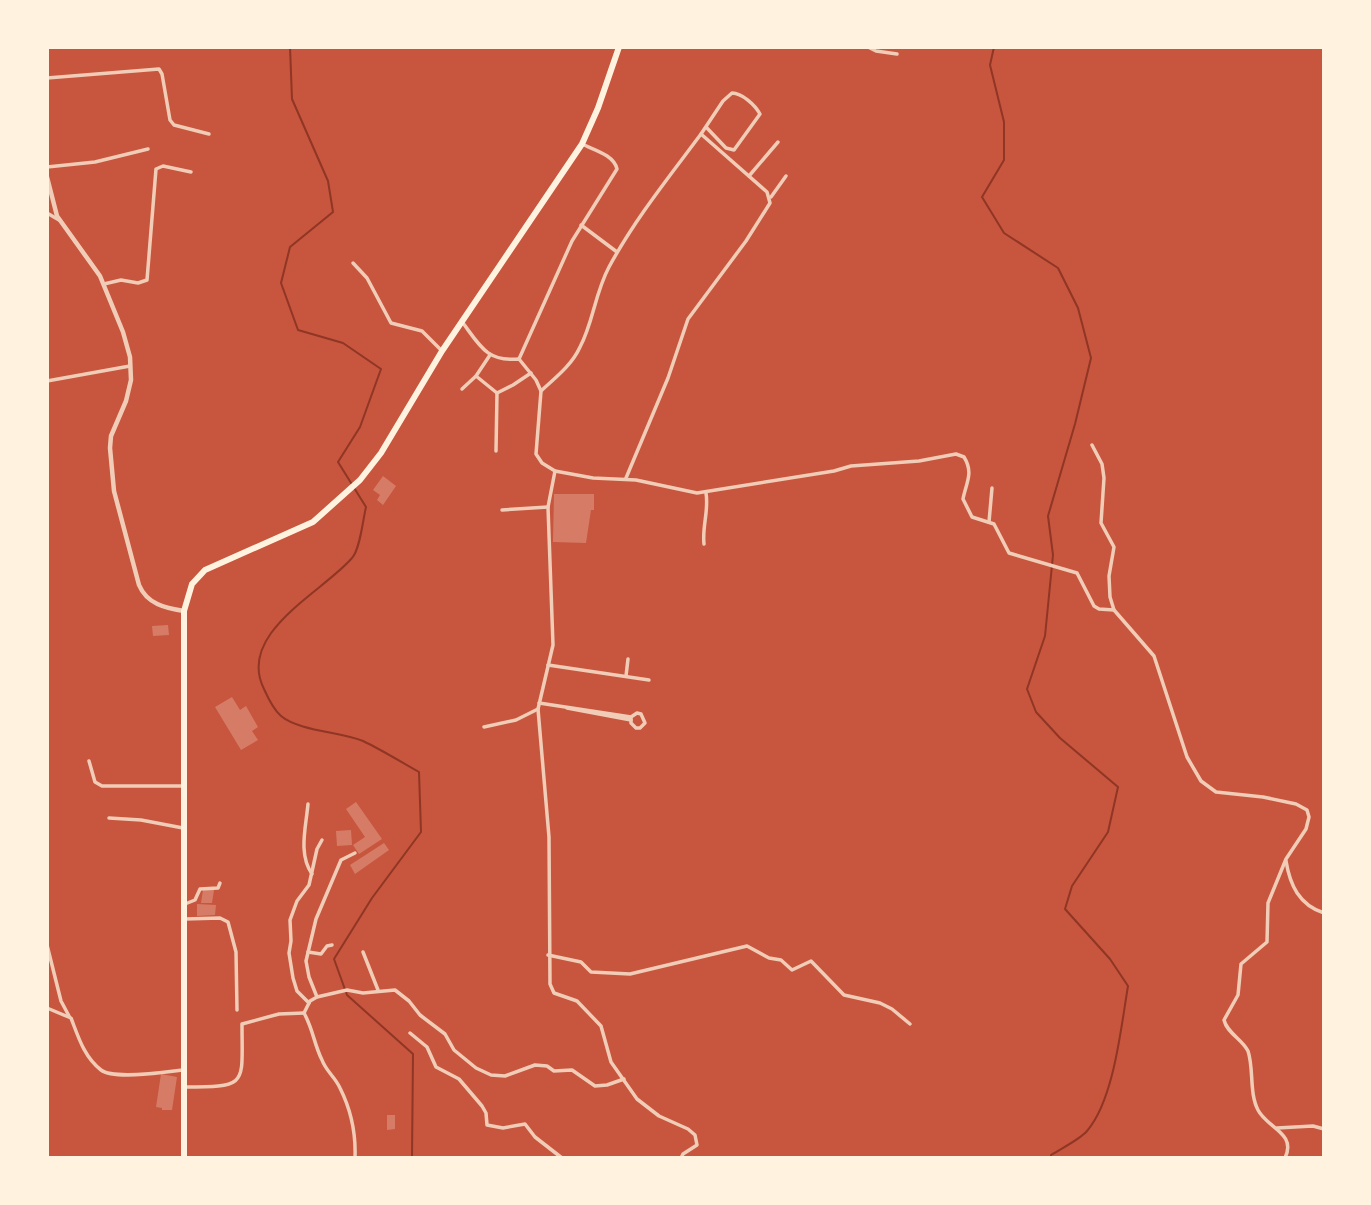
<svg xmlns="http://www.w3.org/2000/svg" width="1371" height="1205" font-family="Commissioner,sans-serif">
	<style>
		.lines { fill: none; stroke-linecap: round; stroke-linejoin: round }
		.stream { stroke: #8f3625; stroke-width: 2 }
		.building { fill: #d67c66 }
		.minor { stroke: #f1ccb7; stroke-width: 3.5 }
		.tertiary { stroke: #f1ccb7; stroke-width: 4.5 }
		.trunk { stroke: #fff3e0; stroke-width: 6 }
	</style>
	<rect width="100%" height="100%" fill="#c8553d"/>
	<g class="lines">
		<!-- stream -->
		<g class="stream">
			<path d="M290,47L292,99L328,181L333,212L290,247L281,283L298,330L343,343L381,369L360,427L338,462L366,507C363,519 360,550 352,558C323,592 236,633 264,689C268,698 274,710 281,716C299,731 341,732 363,741C382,750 401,762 419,772L421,832L372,898L334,959L347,995L413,1054L412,1158"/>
			<path d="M994,47L990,65L1004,122V160L982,197L1004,233L1058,268L1078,308L1091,358L1075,424L1048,516L1053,555L1045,636L1027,689L1036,712L1060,738L1118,787L1108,832L1072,886L1065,909L1110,959L1128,986C1121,1027 1114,1100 1087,1131C1079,1140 1062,1148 1051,1155V1158"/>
		</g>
	</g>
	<!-- building -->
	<g class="building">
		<path d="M383,476L396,486L383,505L377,500L380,495L373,490Z"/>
		<path d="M554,494H594V510H591L586,543L553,542Z"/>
		<path d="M168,625L169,635L153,636L152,626Z"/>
		<path d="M232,697L240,710L246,706L258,727L252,731L258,740L241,750L215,707Z"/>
		<path d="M356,802L382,839L359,854L353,845L365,837L346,809Z"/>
		<path d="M351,830L352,845L337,846L336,831Z"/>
		<path d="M384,843L389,850L355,874L350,865Z"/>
		<path d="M203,890H214L212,903H201Z"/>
		<path d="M197,904L216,905L215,915L197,916Z"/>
		<path d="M161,1074L177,1077L172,1110H162V1108L156,1107Z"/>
		<path d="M387,1115H395V1129L387,1130Z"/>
	</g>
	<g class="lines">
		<!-- minor -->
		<g class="minor">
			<path d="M868,47L876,51L897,54"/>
			<path d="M47,78L159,69L162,74L170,120L174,125L209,134"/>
			<path d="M701,134L723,101L732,93C742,93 755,105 760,114L734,150L726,148L706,127"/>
			<path d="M47,167L95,162L148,149"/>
			<path d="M749,176L778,142"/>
			<path d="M771,197L786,176"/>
			<path d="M47,213L59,220"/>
			<path d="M581,225L617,252"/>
			<path d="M353,263L367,278L391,323L422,331L441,350"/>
			<path d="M104,284L121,280L138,283L147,280L156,169L163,166L191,172"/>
			<path d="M463,323C480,346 487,362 519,359L536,380L541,391L536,454L542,463L555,471L593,478L636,480L697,493L834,471L851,466L919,461L956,454L964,457C974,473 966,483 963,499L972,517L994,524L1009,553L1077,573L1094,606L1099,609L1114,610L1154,656L1187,757L1201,781L1216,792L1263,797L1296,804L1307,810L1309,817L1306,829L1286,859L1268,903L1267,942L1241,964L1238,995L1224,1020C1227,1033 1242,1039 1248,1051C1254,1069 1249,1093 1258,1110C1267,1128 1297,1133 1285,1158"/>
			<path d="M519,359L572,241L617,169C614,155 594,150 582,144"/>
			<path d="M476,376L497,393L513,385L531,373"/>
			<path d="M47,381L130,366"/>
			<path d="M462,389L476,376L490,355"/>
			<path d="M541,391C555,378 572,365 580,347C593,323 595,293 609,267C635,219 669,177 701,134L767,192L770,203L746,241L688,319L668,378L626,478"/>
			<path d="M1092,445L1102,464L1104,478L1101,523L1114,547L1109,576L1110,597L1114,610"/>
			<path d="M496,451L497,393"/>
			<path d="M555,471L548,507L553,645L538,709L549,837L550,984L554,993L577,1001L601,1026L611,1062L637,1099L659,1116L688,1129L695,1135L697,1145L683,1154L681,1158"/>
			<path d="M502,510L548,507"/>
			<path d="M989,522L992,488"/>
			<path d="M704,544C702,526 709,511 706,493"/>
			<path d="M548,665L649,680"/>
			<path d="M626,676L628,659"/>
			<path d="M539,703L631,717L637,713L641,714L645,723L640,728H636L631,723V717"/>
			<path d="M567,708L631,720"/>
			<path d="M484,727L516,720L538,709"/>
			<path d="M89,761L95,782L102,786H184"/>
			<path d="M308,804C306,827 298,854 312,874"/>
			<path d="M109,818L141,820L183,828"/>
			<path d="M1286,861C1290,885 1299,905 1324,913"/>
			<path d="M185,904L195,900L200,889L218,888L220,883"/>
			<path d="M185,919L220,918L228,922L236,952L237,1010"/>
			<path d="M47,945L61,1001L69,1016"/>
			<path d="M308,952L321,954L327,946L332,945"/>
			<path d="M363,952L378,990"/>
			<path d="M548,955L581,962L591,972L630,974L747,946L769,958L781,960L792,970L811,961L844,995L880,1003L892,1009L910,1024"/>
			<path d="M317,997L309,977L306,961L316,919L341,860L355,853"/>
			<path d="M309,1003L297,991L293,978L289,953L291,941L290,920L297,901L309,885L317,849L322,840"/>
			<path d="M47,1008L71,1018C78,1036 84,1057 101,1070C114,1080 166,1072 183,1070"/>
			<path d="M304,1013L310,1001L317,997L347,990L363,993L395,990L409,1001L420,1015L445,1034L454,1050L476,1068L491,1075L505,1076L535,1065L547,1066L554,1071L572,1070L595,1086L607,1085L624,1079"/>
			<path d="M304,1013C313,1029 314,1044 322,1060C326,1071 335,1077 340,1088C351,1110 356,1134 355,1158"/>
			<path d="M410,1033L427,1047L436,1067L459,1079L482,1106L486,1113L487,1125L503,1128L525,1124L535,1137L562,1158"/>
			<path d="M185,1087C249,1087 242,1085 242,1024L279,1014L304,1013"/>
			<path d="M1277,1128L1313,1126L1324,1129"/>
		</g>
		<!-- tertiary -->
		<path class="tertiary" d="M47,177L57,216L100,276L123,332L130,357L131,380L126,401L111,436L110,448L114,491L139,585C147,604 165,608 184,611"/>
		<!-- trunk -->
		<path class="trunk" d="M184,1158V611L192,584L205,570L313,522L360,480L381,453L442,351L582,144L598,108L619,47"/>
	</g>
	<!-- border -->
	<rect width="1371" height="1205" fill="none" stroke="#fff3e0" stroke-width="98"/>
</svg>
